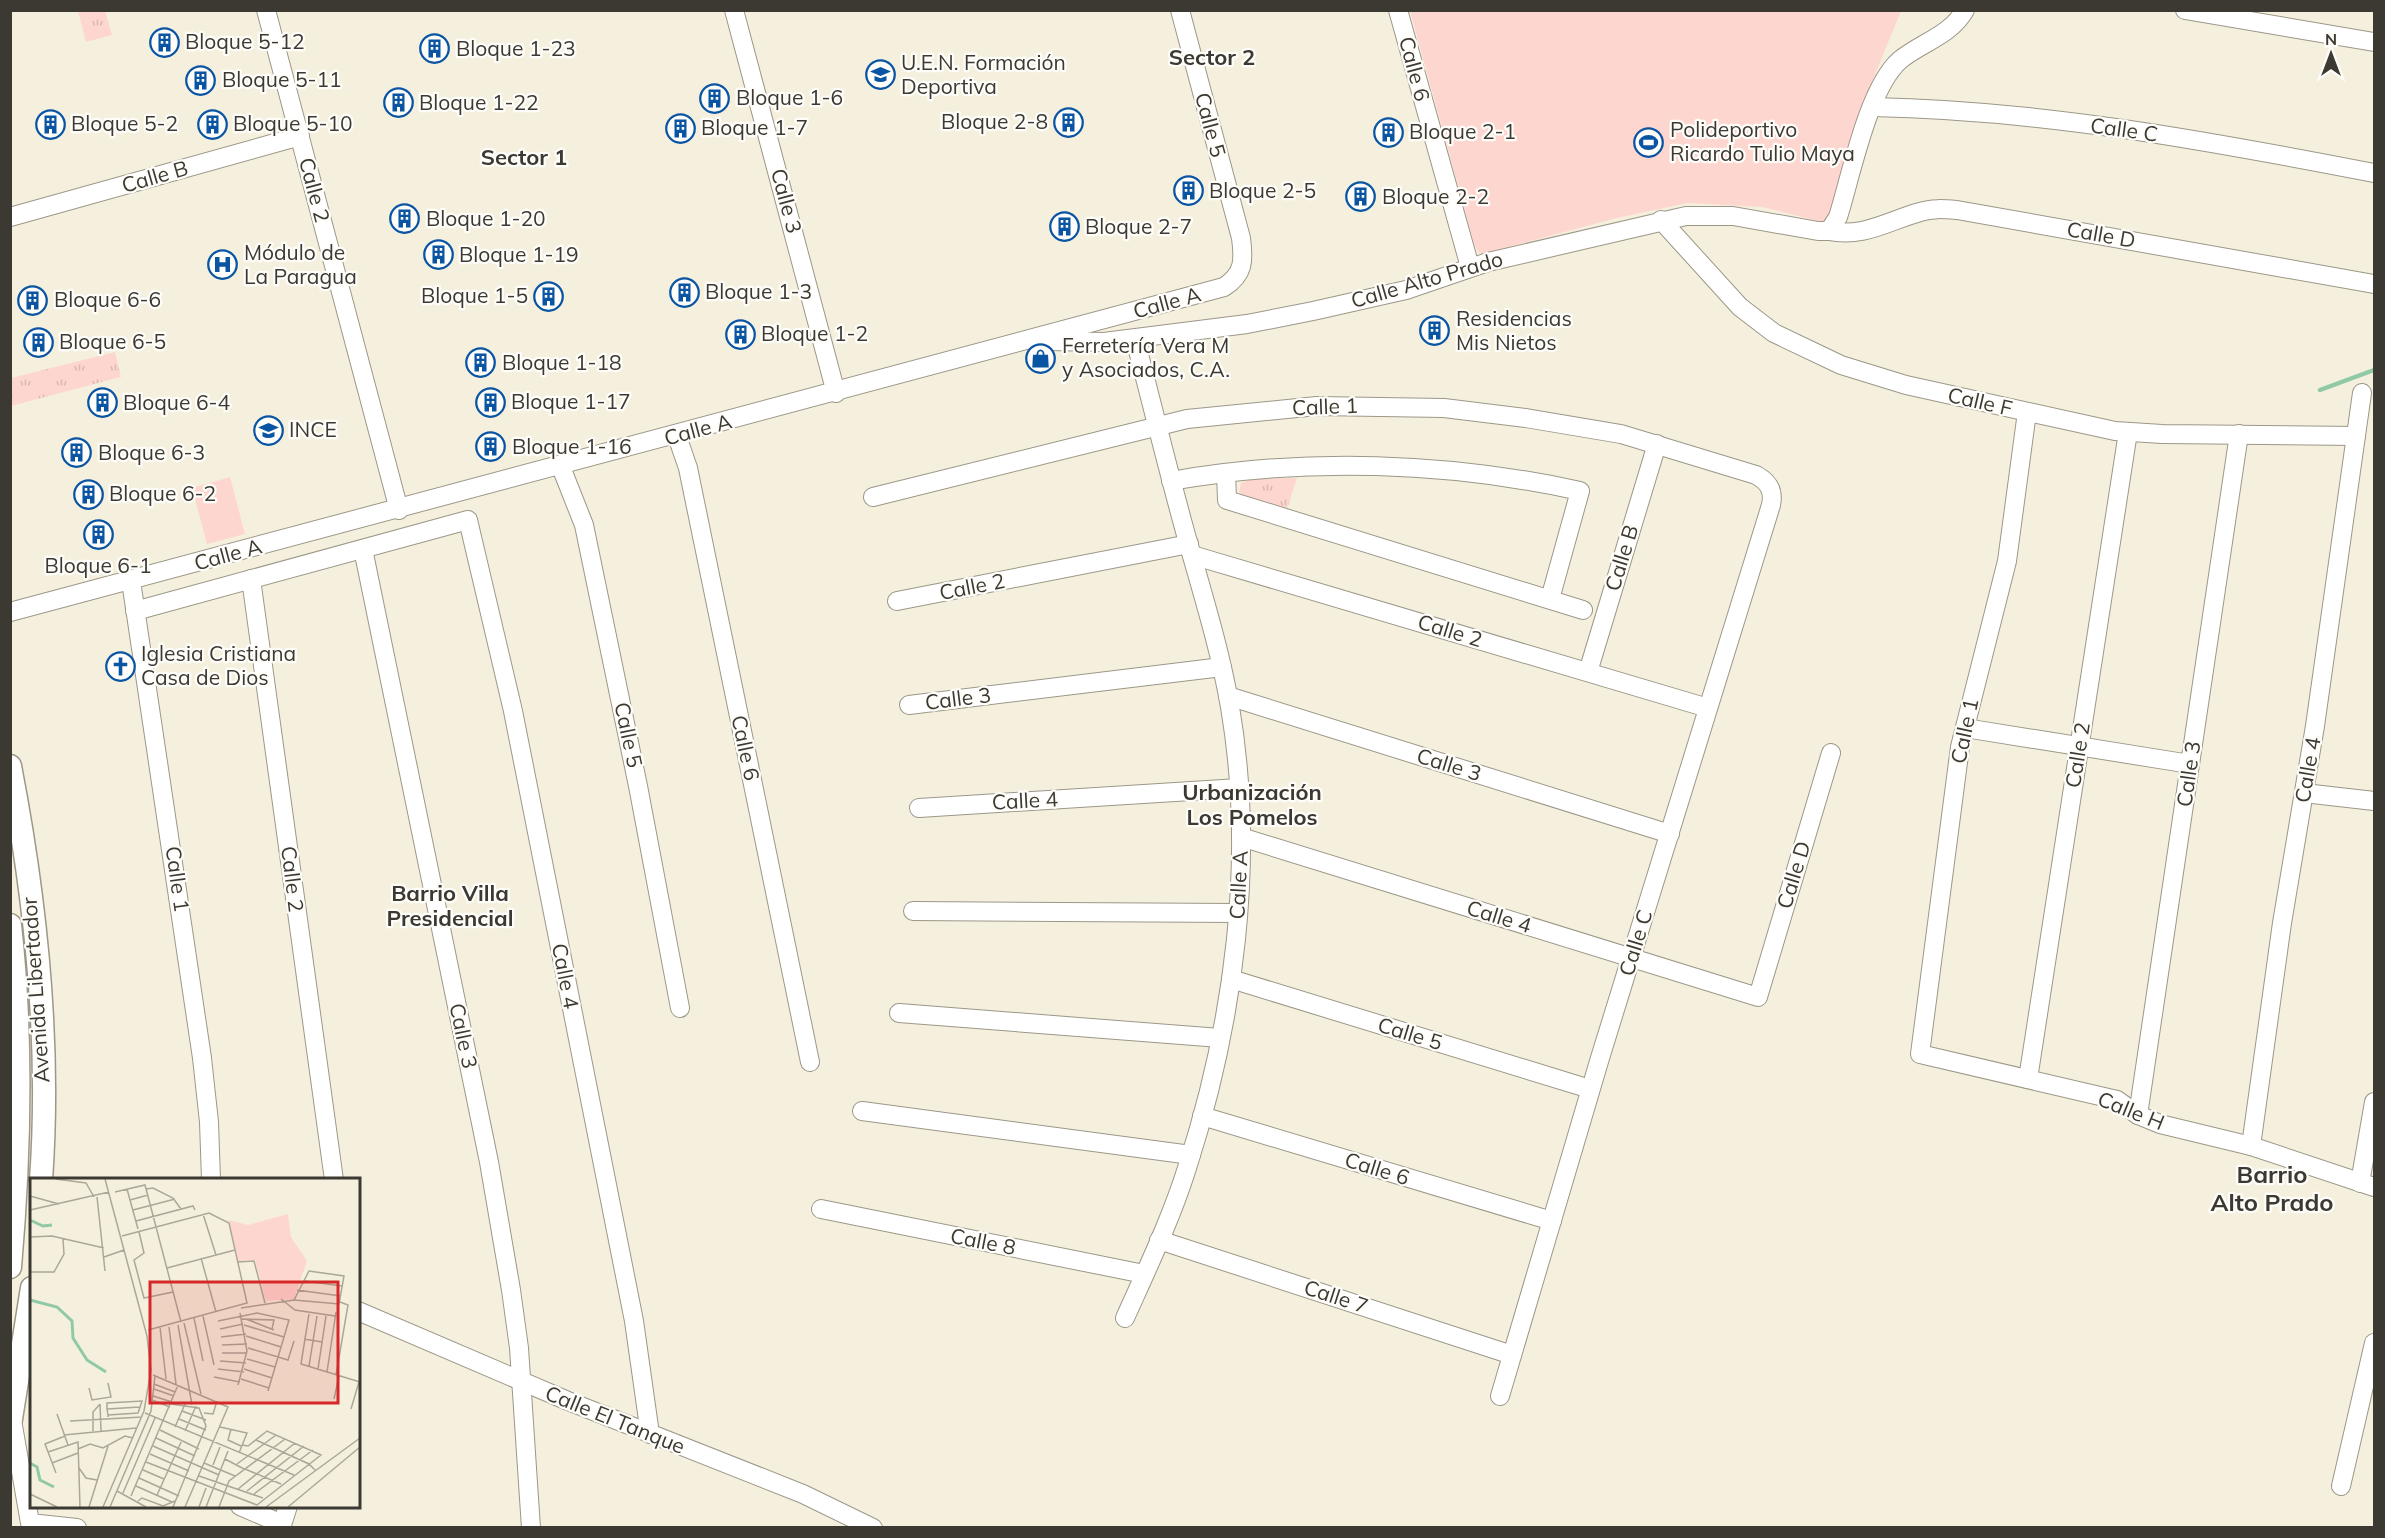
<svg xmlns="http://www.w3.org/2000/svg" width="2385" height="1538" font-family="Mulish,sans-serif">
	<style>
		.grass { fill: url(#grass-tufts) }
		.pitch { fill: #fed6d0 }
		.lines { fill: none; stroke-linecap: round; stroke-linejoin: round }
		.stream { stroke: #91c9a7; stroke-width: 4.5 }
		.minor-casing { stroke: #9c9787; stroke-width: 20 }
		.major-casing { stroke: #9c9787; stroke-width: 25 }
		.minor { stroke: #fff; stroke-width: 18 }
		.major { stroke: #fff; stroke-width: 22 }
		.labels { text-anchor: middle; stroke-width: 4.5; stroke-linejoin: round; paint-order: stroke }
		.poi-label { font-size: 21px; fill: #3b3932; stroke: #fefdf9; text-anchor: start }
		.street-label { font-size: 21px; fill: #3b3932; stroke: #fefdf9 }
		.neighbourhood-label { font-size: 22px; font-weight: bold; fill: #3b3932; stroke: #fefdf9 }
		.quarter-label { font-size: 24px; font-weight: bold; fill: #3b3932; stroke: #fefdf9 }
		.inset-river { fill: none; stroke: #91c9a7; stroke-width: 3 }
		.inset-road { fill: none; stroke: #aba799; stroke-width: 1.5 }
		.view { fill: #d62828; fill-opacity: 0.15; stroke: #d62828; stroke-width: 3 }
		.inset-edge { fill: none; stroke: #3b3932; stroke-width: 3 }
	</style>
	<defs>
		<pattern id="grass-tufts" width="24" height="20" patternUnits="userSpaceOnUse" patternTransform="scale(1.5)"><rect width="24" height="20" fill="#fed6d0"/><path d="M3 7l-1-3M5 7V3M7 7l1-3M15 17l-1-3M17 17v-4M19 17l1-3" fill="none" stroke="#dbb8b3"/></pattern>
	</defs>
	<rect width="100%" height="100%" fill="#f5f0de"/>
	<!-- grass -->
	<g class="grass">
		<path d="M78,11H105L112,35L86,42Z"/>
		<path d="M115,352L121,377L11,406V378Z"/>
		<path d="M1297,478L1287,509L1245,497L1239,492L1241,483L1251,479Z"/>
	</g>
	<!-- pitch -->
	<g class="pitch">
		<path d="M1410,11H1901L1872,82L1826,223L1762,207L1688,203L1617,218L1482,254L1478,252L1474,244Z"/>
		<path d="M230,477L245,534L207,544L192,488Z"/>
	</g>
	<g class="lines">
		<!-- stream -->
		<path class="stream" d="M2320,390L2374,370"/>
		<defs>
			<g id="minor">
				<path d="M266,10L399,510"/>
				<path d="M734,10L836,393"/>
				<path d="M1398,10L1470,267"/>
				<path d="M2185,10L2374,42"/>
				<path d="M1872,107C2041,110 2209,141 2374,173"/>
				<path d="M10,217L300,136"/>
				<path d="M1661,220L1740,307L1774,333L1841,365L1906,385L2115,431L2162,434L2356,436"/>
				<path d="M1829,231C1863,238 1888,221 1920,212C1932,208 1944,209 1957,210L2374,284"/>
				<path d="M1047,341L1104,342L1247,324L1313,311L1406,290L1488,262L1686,216H1733L1818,231H1829L1838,217C1851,176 1868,88 1900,60C1922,42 1950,36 1965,10"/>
				<path d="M2027,412L2007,561L1960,747L1920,1054L2117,1100L2138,1115L2160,1124L2251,1146L2374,1187"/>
				<path d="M677,436L688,468L810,1062"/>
				<path d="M561,467L584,525L638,786L680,1008"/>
				<path d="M1226,473L1227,500L1583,610"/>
				<path d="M1171,481C1305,457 1448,462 1580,491L1550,599"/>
				<path d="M873,497L1187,419L1317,406L1444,408L1526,418L1621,434L1756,475C1769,482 1774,491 1771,505L1600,1058L1500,1396"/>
				<path d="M363,549L489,1162L511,1290L519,1348L531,1528"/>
				<path d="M1192,555L1708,708"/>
				<path d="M251,579L334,1180"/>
				<path d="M131,581L202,1058L209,1122L211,1180"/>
				<path d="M897,601L1189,544"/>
				<path d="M135,611L468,520L513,711L634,1321L650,1434"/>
				<path d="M10,612L1224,287C1244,274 1244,261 1241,238L1180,10"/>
				<path d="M1588,672L1657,444"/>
				<path d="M1228,696L1670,834"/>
				<path d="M909,705L1222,667"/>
				<path d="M1965,728L2190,764"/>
				<path d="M2304,793L2374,801"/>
				<path d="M919,808L1239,788"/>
				<path d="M1241,837L1758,997L1831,753"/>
				<path d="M913,911L1238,913"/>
				<path d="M1231,979L1590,1089"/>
				<path d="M899,1013L1220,1038"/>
				<path d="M2028,1079L2128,432"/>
				<path d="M862,1111L1191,1155"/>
				<path d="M2138,1115L2239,434"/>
				<path d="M1202,1116L1552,1221"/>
				<path d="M2251,1146L2282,923L2315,726L2362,393"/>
				<path d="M2360,1183L2374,1102"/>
				<path d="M821,1209L1144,1274"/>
				<path d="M1159,1240L1512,1355"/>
				<path d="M358,1311L568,1401L803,1494L873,1528"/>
				<path d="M1125,1318C1147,1269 1171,1219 1187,1168C1234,1022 1256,860 1230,707C1220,649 1202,592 1186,535C1168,470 1152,404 1135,339"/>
				<path d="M12,1420L30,1523L77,1528"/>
				<path d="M2341,1486L2374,1343"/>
				<path d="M240,1506L282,1524"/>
				<path d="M281,1528L288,1506"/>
			</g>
			<g id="major">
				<path d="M10,766C36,901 51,1042 41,1180"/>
				<path d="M10,925C23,1040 20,1153 10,1267"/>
				<path d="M10,1425L32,1288"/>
			</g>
		</defs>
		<!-- minor casing -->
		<use href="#minor" class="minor-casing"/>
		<!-- major casing -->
		<use href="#major" class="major-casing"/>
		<!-- minor -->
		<use href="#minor" class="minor"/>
		<!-- major -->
		<use href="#major" class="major"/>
	</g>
	<!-- icons -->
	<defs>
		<symbol id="building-ring" viewBox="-11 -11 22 22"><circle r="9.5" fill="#fefdf9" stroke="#0954a3" stroke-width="1.5"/><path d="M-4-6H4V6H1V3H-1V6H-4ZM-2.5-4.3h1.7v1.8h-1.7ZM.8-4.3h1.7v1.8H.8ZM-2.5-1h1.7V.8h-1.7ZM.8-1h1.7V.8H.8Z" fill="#0954a3"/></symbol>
		<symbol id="school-ring" viewBox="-11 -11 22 22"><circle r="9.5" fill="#fefdf9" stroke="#0954a3" stroke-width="1.5"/><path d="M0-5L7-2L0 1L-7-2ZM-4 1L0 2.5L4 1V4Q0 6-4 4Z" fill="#0954a3"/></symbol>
		<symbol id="stadium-ring" viewBox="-11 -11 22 22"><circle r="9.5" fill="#fefdf9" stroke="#0954a3" stroke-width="1.5"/><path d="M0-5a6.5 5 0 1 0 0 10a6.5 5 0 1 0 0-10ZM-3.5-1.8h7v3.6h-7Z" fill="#0954a3"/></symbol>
		<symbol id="hospital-ring" viewBox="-11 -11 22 22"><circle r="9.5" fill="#fefdf9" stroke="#0954a3" stroke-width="1.5"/><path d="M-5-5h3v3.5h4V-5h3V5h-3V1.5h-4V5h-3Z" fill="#0954a3"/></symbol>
		<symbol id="shop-ring" viewBox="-11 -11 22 22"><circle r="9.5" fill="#fefdf9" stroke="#0954a3" stroke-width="1.5"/><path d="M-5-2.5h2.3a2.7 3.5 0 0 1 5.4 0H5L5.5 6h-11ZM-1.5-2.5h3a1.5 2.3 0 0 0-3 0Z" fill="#0954a3"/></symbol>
		<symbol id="university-ring" viewBox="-11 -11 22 22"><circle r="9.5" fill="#fefdf9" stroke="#0954a3" stroke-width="1.5"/><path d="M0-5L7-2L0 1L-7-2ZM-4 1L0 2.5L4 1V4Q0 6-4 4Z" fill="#0954a3"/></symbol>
		<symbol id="church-ring" viewBox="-11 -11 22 22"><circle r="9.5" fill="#fefdf9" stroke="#0954a3" stroke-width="1.5"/><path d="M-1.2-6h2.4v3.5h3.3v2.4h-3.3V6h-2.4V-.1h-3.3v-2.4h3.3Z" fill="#0954a3"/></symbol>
	</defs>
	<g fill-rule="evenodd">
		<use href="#building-ring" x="148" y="26" width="33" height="33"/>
		<use href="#building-ring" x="418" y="32" width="33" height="33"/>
		<use href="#school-ring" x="864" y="58" width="33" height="33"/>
		<use href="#building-ring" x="184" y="64" width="33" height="33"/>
		<use href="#building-ring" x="698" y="82" width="33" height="33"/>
		<use href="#building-ring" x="382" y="86" width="33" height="33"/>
		<use href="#building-ring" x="1052" y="106" width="33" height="33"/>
		<use href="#building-ring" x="34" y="108" width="33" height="33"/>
		<use href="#building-ring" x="196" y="108" width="33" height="33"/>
		<use href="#building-ring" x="664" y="112" width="33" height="33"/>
		<use href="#building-ring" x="1372" y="116" width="33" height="33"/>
		<use href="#stadium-ring" x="1632" y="126" width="33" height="33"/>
		<use href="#building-ring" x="1172" y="174" width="33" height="33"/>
		<use href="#building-ring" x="1344" y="180" width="33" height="33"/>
		<use href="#building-ring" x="388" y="202" width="33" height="33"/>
		<use href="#building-ring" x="1048" y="210" width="33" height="33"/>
		<use href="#building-ring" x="422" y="238" width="33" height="33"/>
		<use href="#hospital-ring" x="206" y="248" width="33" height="33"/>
		<use href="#building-ring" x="668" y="276" width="33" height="33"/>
		<use href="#building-ring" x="532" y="280" width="33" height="33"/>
		<use href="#building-ring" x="16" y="284" width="33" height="33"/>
		<use href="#building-ring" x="1418" y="314" width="33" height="33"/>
		<use href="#building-ring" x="724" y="318" width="33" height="33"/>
		<use href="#building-ring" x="22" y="326" width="33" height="33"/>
		<use href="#shop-ring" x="1024" y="342" width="33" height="33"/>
		<use href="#building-ring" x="464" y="346" width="33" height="33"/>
		<use href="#building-ring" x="474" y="386" width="33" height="33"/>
		<use href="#building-ring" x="86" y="386" width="33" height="33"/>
		<use href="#university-ring" x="252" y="414" width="33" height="33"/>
		<use href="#building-ring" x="474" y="430" width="33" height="33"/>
		<use href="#building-ring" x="60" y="436" width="33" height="33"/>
		<use href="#building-ring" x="72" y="478" width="33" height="33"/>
		<use href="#building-ring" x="82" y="518" width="33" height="33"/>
		<use href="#church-ring" x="104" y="650" width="33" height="33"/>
	</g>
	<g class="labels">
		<!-- poi labels -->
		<g class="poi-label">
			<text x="185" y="49">Bloque 5-12</text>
			<text x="456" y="56">Bloque 1-23</text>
			<text x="901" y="70">U.E.N. Formación<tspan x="901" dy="24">Deportiva</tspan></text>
			<text x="222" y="87">Bloque 5-11</text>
			<text x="736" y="105">Bloque 1-6</text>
			<text x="419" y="110">Bloque 1-22</text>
			<text x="1048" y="129" text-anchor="end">Bloque 2-8</text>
			<text x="71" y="131">Bloque 5-2</text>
			<text x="233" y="131">Bloque 5-10</text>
			<text x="701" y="135">Bloque 1-7</text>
			<text x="1670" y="137">Polideportivo<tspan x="1670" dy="24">Ricardo Tulio Maya</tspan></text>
			<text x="1409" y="139">Bloque 2-1</text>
			<text x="1209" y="198">Bloque 2-5</text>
			<text x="1382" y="204">Bloque 2-2</text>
			<text x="426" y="226">Bloque 1-20</text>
			<text x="1085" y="234">Bloque 2-7</text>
			<text x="244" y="260">Módulo de<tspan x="244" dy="24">La Paragua</tspan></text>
			<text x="459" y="262">Bloque 1-19</text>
			<text x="705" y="299">Bloque 1-3</text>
			<text x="528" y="303" text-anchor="end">Bloque 1-5</text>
			<text x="54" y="307">Bloque 6-6</text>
			<text x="1456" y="326">Residencias<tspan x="1456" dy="24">Mis Nietos</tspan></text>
			<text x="761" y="341">Bloque 1-2</text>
			<text x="59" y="349">Bloque 6-5</text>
			<text x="1062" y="353">Ferretería Vera M<tspan x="1062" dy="24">y Asociados, C.A.</tspan></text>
			<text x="502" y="370">Bloque 1-18</text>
			<text x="511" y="409">Bloque 1-17</text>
			<text x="123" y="410">Bloque 6-4</text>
			<text x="289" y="437">INCE</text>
			<text x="512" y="454">Bloque 1-16</text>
			<text x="98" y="460">Bloque 6-3</text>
			<text x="109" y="501">Bloque 6-2</text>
			<text x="98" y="573" text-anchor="middle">Bloque 6-1</text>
			<text x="141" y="661">Iglesia Cristiana<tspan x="141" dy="24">Casa de Dios</tspan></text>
		</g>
		<!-- street labels -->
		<g class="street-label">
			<text transform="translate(1414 69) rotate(75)" y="7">Calle 6</text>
			<text transform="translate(1210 125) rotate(75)" y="7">Calle 5</text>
			<text transform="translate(2124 130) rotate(8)" y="7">Calle C</text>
			<text transform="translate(155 177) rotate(-16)" y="7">Calle B</text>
			<text transform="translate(314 190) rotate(75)" y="7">Calle 2</text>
			<text transform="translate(786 201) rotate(75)" y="7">Calle 3</text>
			<text transform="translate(2101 235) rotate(10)" y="7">Calle D</text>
			<text transform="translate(1427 280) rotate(-16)" y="7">Calle Alto Prado</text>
			<text transform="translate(1167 303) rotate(-15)" y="7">Calle A</text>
			<text transform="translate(1980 402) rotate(13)" y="7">Calle F</text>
			<text transform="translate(1325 407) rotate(-2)" y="7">Calle 1</text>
			<text transform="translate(698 430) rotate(-15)" y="7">Calle A</text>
			<text transform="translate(228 555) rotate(-15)" y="7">Calle A</text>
			<text transform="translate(1622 558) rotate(-73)" y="7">Calle B</text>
			<text transform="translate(972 587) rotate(-11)" y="7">Calle 2</text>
			<text transform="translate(1450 631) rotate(17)" y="7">Calle 2</text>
			<text transform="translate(958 699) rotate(-7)" y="7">Calle 3</text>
			<text transform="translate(1965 731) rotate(-78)" y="7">Calle 1</text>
			<text transform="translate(628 735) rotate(78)" y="7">Calle 5</text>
			<text transform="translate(745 748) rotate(78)" y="7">Calle 6</text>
			<text transform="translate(2078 755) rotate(-81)" y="7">Calle 2</text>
			<text transform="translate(1449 765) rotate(17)" y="7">Calle 3</text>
			<text transform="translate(2308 770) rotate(-80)" y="7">Calle 4</text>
			<text transform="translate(2189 774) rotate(-82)" y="7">Calle 3</text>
			<text transform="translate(1025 801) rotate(-3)" y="7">Calle 4</text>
			<text transform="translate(1794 875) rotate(-73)" y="7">Calle D</text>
			<text transform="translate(177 879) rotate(82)" y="7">Calle 1</text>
			<text transform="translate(292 879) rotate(83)" y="7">Calle 2</text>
			<text transform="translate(1239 885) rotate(-87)" y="7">Calle A</text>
			<text transform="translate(1499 917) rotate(17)" y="7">Calle 4</text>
			<text transform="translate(1636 943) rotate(-73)" y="7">Calle C</text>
			<text transform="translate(565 976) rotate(79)" y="7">Calle 4</text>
			<text transform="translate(36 990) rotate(-94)" y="7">Avenida Libertador</text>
			<text transform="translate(1410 1034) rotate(17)" y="7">Calle 5</text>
			<text transform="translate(463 1036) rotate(78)" y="7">Calle 3</text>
			<text transform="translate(2131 1111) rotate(22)" y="7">Calle H</text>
			<text transform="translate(1377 1169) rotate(17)" y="7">Calle 6</text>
			<text transform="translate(983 1242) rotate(11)" y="7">Calle 8</text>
			<text transform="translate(1336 1297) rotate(18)" y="7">Calle 7</text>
			<text transform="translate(615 1420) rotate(22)" y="7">Calle El Tanque</text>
		</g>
		<!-- neighbourhood labels -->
		<g class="neighbourhood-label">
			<text x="1212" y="65">Sector 2</text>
			<text x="524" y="165">Sector 1</text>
			<text x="1252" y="800">Urbanización<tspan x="1252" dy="25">Los Pomelos</tspan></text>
			<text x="450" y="901">Barrio Villa<tspan x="450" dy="25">Presidencial</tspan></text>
		</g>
		<!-- quarter labels -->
		<g class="quarter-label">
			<text x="2272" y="1183">Barrio<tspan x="2272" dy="28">Alto Prado</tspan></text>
		</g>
	</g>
	<!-- overview -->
	<g transform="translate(30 1178)">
		<rect width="330" height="330" fill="#f5f0de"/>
		<path d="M258,36L261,59L277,83L264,121L236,123L225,82L208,83L199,42L218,47Z" fill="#fed6d0"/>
		<path class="inset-river" d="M0,42L13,48L22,47M0,122L27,129L42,143L43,160L57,182L76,194M0,285L7,289L10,302L24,309"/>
		<path class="inset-road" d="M26,1L56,5L64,19M97,11L108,51M116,11L123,10L143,20L151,31M85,14L115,7L151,144M0,18L29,26M67,19L75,93M100,22L118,17M0,32L79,14M103,32L145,21M173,36L186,77M106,43L163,28L165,32M109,54L114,75L104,82L114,120L143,114M92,58L179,35L199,45L217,125L118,152M0,59L22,58L74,70M74,79L94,72M171,80L186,134M207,84L224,83L235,125M137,90L205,72M0,94H24L34,76L33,61M275,103L312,108M267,112L311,118M251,121L265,132L305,138M211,130L264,122L279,93L314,98L309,126L264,122M279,136L271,186L330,204M173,138L184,187M164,140L173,183M212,141L244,142L242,151M216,141L244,152M188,143L227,135L259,142L238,213M154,145L171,216M148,147L162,227M214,147L254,159M130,149L136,201M139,149L146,206M190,151L213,146M216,158L251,169M191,159L216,156M274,161L292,164M192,167L217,166M218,170L258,182L264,163M192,175H217M217,181L245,189M190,183L216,185M279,188L287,138M188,191L214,194M214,191L242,200M288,191L296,138M297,194L306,134M123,197L198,229L155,329M306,197L318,127L310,124M184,199L210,204M211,201L239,210M124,206L145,214M208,207L217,173L210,135M59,210L62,222L81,219L78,205M124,211L144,218M123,218L142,224M304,221L309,198M122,222L140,229M70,226L71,253M141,226L169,230L176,248L143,329M77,231L110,229M321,231L329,204M152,233L176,242M115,235L264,297M174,235L183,236L187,223M27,236L38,267M78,237L108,235L112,223L77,225V231L78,237V239M149,241L176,252M40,243L112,239M145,249L155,226M190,249L217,255L209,275M201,251L198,262L211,268M130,252L169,271M63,253V234L70,226M155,253L166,228M34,257L106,250M126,260L165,278M226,262L279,286L285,292M123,268L189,297M48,271L60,266L73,270L95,258L103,260M18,274L48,264L50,329M120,276L159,293M195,281L214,291M116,284L227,327L291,277L237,253L218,268L212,267M22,285L48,275M174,285L205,298M207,286L246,257M183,287L190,269M49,290L56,300L67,302M215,291L251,306M113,292L134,301M26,295L15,266L35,258M169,298L233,320M109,300L149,318M106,308L142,324M208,311L265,265M87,313L116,329M217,313L274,268M93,315L125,240M0,316L27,329M224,316L283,272M127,317L152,262M101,318L148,207M108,323L112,320L133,328L145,323M59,329L78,268M73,329L114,233L121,192L117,158L75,1M80,329L121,233L125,198M169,329L176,310M176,329L198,273M189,329L199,303L255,261M236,329L330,260M258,329L330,269"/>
		<path class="view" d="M120,104H308V225H120Z"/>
		<rect width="330" height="330" class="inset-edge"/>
	</g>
	<!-- border -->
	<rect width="2385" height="1538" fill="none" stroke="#3b3932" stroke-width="24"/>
	<!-- north arrow -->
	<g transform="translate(2331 54)" stroke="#fefdf9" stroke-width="4.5" paint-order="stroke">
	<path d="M0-4.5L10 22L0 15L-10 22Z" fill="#3b3932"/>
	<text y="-9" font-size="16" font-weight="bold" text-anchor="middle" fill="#3b3932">N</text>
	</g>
</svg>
